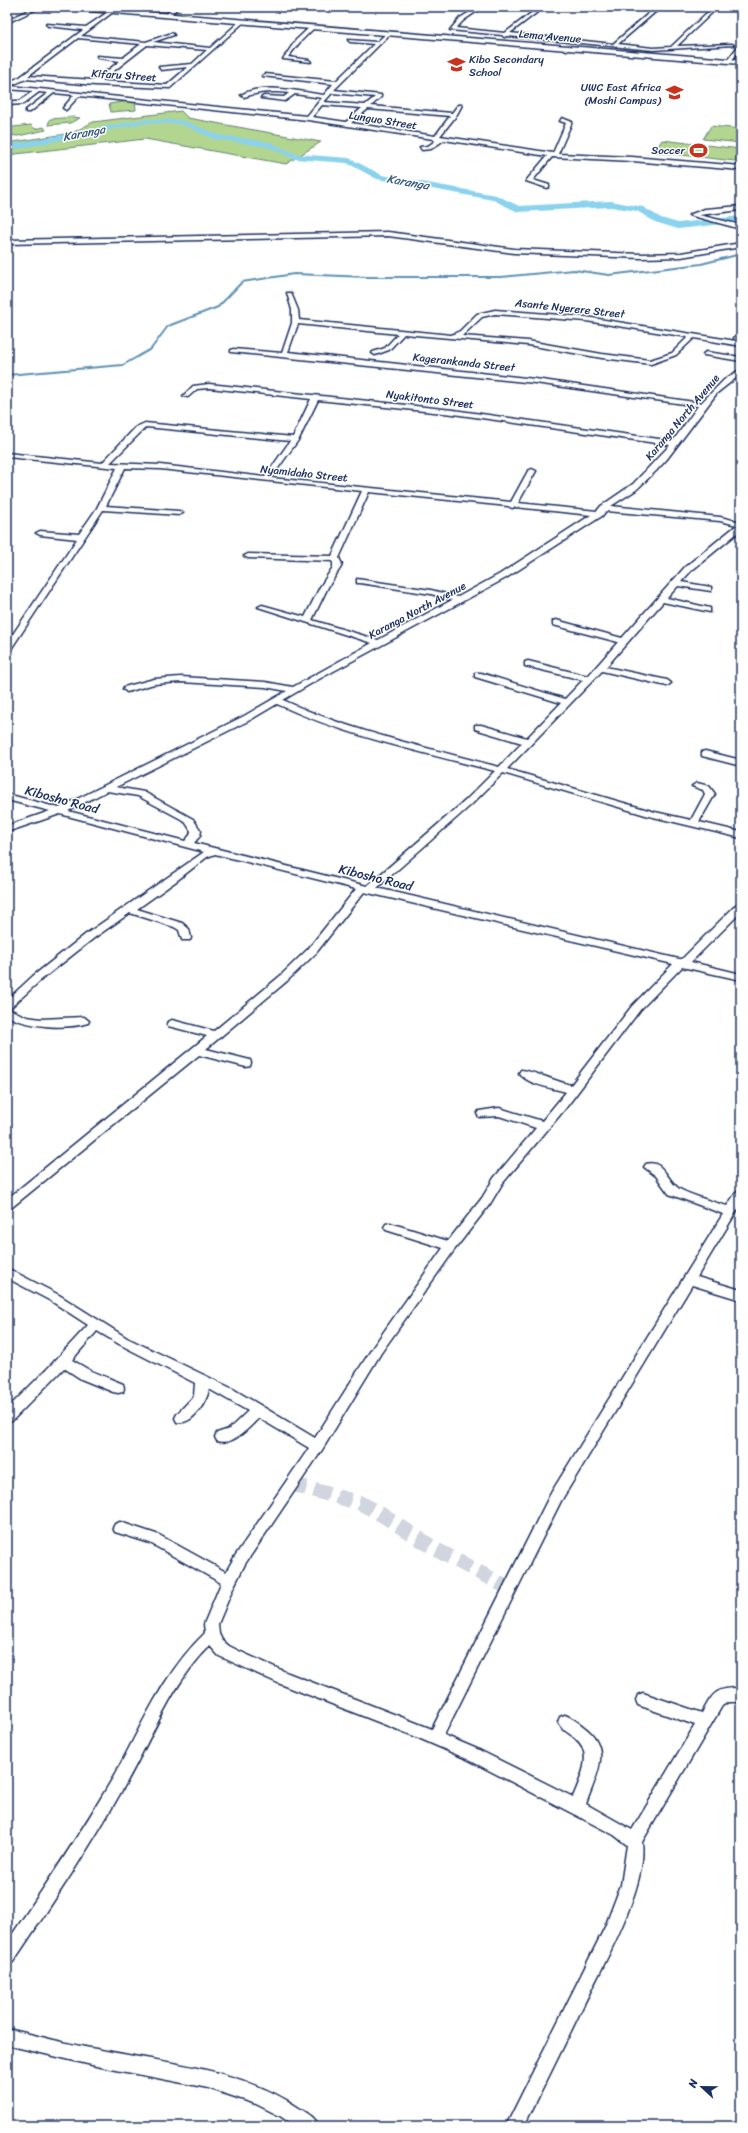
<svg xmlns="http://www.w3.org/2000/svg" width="748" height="2133" font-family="Sriracha,sans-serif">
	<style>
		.green { fill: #b2d58f; stroke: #668276 }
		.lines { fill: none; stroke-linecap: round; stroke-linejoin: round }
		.stream { stroke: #5e91b4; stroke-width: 2 }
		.river { fill: #8bd2ed; fill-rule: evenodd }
		.minor-tunnel { stroke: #d1d5df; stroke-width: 15; stroke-dasharray: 15 8; stroke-linecap: butt }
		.minor-casing { stroke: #1b2f5e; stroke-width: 3 }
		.major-casing { stroke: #1b2f5e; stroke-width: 3 }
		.minor { fill: #fff; fill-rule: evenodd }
		.major { fill: #fff; fill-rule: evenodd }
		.labels { text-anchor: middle; stroke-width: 3; stroke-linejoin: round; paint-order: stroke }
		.far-street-label { font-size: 11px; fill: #1b2f5e; stroke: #fff }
		.far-poi-label { font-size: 11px; fill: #1b2f5e; stroke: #fff; text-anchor: end }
		.far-water-label { font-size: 12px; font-style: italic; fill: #375882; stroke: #fff }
		.street-label { font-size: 13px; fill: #1b2f5e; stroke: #fff }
	</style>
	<rect width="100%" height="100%" fill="#fff"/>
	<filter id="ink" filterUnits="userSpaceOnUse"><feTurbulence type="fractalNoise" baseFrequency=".025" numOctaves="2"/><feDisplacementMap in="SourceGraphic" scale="8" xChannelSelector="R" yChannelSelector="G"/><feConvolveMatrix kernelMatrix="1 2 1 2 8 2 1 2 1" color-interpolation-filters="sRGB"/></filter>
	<g filter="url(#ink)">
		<!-- green -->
		<g class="green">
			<path d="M135,100L136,110L111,112L109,104Z"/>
			<path d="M181,111L188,118L321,142L286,164L145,139L7,155V143L72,133L93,122Z"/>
			<path d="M74,117L80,118L70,123L48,125L50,119Z"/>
			<path d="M31,125L35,129L44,127L46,130L18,136L7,135V131L13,127Z"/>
			<path d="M711,126L741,129V143L703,139Z"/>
			<path d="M662,140L741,149L735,161L654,152Z"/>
		</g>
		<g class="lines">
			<!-- stream -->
			<path class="stream" d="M7,375L123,365L151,349L168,326L218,307L242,282L294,274L367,277H501L574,270L609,275L701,264L741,254"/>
			<!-- river -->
			<path class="river" d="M144,119L182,120L219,135L270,142L296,154L349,158L382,175L496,195L519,206L611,201L643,207L661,218L678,223L741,216V222L678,229L655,222L637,211L611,207L518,212L493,200L377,179L347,163L294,159L268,147L214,139L181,124L144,123L7,151V145Z"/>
			<!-- minor-tunnel -->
			<path class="minor-tunnel" d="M292,1484L360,1503L376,1511L437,1550L509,1588"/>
			<defs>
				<g id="minor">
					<path d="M35,7H41L7,23V20Z"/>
					<path d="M174,7H179L172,13L177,17L175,18L167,13Z"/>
					<path d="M478,7H483L464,20L456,28L505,33L539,7H544L510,33L613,44L656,7H661L618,44L653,48L671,47L713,7H718L677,46L732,44L734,45L653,50L507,36L504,37L502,35L450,30L460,18Z"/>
					<path d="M111,10L113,12L81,36L146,42L172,33L174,35L153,42L210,48L240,21L244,22L170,88L95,85L26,79L10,86L307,116L322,98L295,94L285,101L261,98L264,96L284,97L289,93C273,91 259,92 244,97L241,95C261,82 301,92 324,95L333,84L262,76L265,74L336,81L374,44L350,42L348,40L377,42L388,32L390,34L334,90L381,95V97L371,106L452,113L458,105H462L456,116L440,136L553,153L566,123L560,121L562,118L572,122L558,154L632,157L741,166V170L632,161L552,157L533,180L549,185V187L547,188L526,181L547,156L444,140L431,149L422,150L420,147L428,146L438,139L435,141L433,139L308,120L79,96L66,110L63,108L74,95L54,93L30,112H26V110L48,93L39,92L23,104L7,105V101H20L33,91L7,89V83L20,77L83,30L48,26L46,24L86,27ZM78,38L141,44L123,58L97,56L99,58L120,61L95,80L28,76ZM147,45L207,50L192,64L159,67L161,70L188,67L167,85L101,81ZM332,93L375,97L365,105L324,102ZM322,105L362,108L346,122L312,117ZM368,109L450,116L435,136L351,123Z"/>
					<path d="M311,26L315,27L300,42L288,57L309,60L311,62L283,59L296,40Z"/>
					<path d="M739,45H741V49L730,62H726Z"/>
					<path d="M741,206V210L699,215L741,225V229L689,215L705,209Z"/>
					<path d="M388,232L514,249L641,254L681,253L741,243V247L681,257L641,258L514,253L388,236L7,244V240Z"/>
					<path d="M287,293H291L298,310L299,320L451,335L460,331L477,314L495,310L586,317L736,341L734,338L741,330V346L694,338L676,355L651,364L602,358L528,345L404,334L389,350L375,355L372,353L373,352L385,348L398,334L298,324L288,352L535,379L701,403L725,379L741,369V374L717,393L667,459L656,471L636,490L611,506L720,517L741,522V530L691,571L681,582L711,587V591L678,586L667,598L710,608V612L663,602L606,667L667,680L671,683L667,686L602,671L507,769L655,812L691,820L705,794L703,790L692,786L697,783L709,786L715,794L699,822L741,832V838L649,816L503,773L471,805L377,888L679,959H682L737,904L741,903V912L691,962L741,974V980L682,967L640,1010L565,1109L502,1184L490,1204L455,1249L381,1353L322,1450L245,1564L234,1586L218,1624L219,1634L222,1640L229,1646L239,1651L288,1673L432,1729L551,1493L723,1214L669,1194L656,1176L644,1167L646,1164C662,1159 667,1179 677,1187C683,1193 717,1203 727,1206L737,1191L741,1190V1204L697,1277L741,1290V1300L692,1285L561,1501L444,1735L477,1749L573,1797C580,1779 594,1754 576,1739C570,1733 561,1730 558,1722L560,1717L565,1715C572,1718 578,1722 584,1727C614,1749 595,1777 586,1804L632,1830L695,1725L638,1705L636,1700L638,1695L643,1693L702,1713C714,1692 715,1688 741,1688V1702H728L722,1706L642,1842C648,1887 603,1965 583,2006C564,2046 544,2086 524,2126H506L605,1927L621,1885L627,1845L614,1835L467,1759L414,1736L278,1683L219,1656L210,1646C171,1684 152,1738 125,1785C91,1846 52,1904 13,1962L7,1964V1942C44,1888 81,1833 114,1776C142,1726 163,1673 205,1633L204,1624L221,1583L150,1543L115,1532L113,1528L115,1524L120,1522L159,1535L226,1572L235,1556L309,1448L259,1418C248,1428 234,1446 217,1441L215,1437L217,1433L229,1429L248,1411L209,1389C207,1402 192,1426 177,1422L175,1418L177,1414L194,1396L195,1383L119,1344L97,1331L72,1360L91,1371L123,1384L124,1388L123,1392L118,1393L113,1392L81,1379L64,1368L12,1421L7,1422V1409L51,1365L88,1325L51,1301L7,1278V1268L59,1295L127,1338L233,1389L315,1438L373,1347L443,1248L386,1230L384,1227L386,1224L390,1223L448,1241L482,1198L494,1178L536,1128L499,1116L479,1117L477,1114L479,1111L499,1108L542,1121L566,1092C553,1088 528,1085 519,1073L521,1070C526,1069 562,1083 571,1085L632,1006L673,964L364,892L316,953L287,981L206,1049L250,1060L251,1063L250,1066L246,1067L199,1055L11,1208L7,1209V1199L207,1036L168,1026L167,1024L168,1022L172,1020L214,1031L279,977L308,949L356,889L215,854L207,857L175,882L137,909L182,923L189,929L191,938L190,940H182L179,930L174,927L130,913L94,938L41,980L9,1009L27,1017L41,1019L84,1017L89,1021L88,1023C64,1030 29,1027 7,1016V1000L33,976L86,934L204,852L60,814L7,832V826L50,811L7,800V794L59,808L244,716L287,691L265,687L181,682L154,684L127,692L123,689L124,687L154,679L181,677L265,682L293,687L372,643L258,607L262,605L305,617L320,587L333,567V561L248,558L244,556L248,554L332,556L362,491L160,469L125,468L106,506L179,511L183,513L179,515L103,510L11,649L7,652V643L77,539L40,535L36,533L40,531L79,534L97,508L117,468L7,457V453L102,463L136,427L145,423L293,437L311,399L209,388L197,389L188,397L183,396L193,386L209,384L453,410L673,441L698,406L535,383L231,352V350L233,349L282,353L292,323V310ZM495,314L586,321L688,337L672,353L650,360L602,354L528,341L462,336L482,317ZM318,400L453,414L670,445L633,484L601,506L597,511L518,503L536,471L532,469L528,471L511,502L271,478L299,439ZM146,427L290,441L265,477L160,465L110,463ZM369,492L508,506L512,508L515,507L591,515L500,574L458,597L431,590L357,579V583H360L431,594L452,600L378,640L312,620L328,587L341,567L342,564L339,558ZM606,511L720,521L737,525L685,567L622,638L556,620L553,621V625L618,642L588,676L528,661L525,662V666L583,680L565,699L481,673H475V677L561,703L527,738L481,725H475V729L522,743L499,767C426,747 352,732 283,700L319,679L506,578L602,516ZM277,704C346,736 421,752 495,771L465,801L367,886L194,843L200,836L201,831L193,819L144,792L116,787L250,720ZM107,791L138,796L181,819L186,823L191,831L190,835L185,841L68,811Z"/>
					<path d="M706,352L741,357V361L704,355L703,354Z"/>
					<path d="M705,751L741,760V766L702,756V752Z"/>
					<path d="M7,2029C37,2035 66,2044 96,2049C164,2063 240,2068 299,2108C307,2113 315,2117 319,2126H295L280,2116L256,2104L208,2088L96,2066L7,2045Z"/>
				</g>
				<path id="major" d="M62,7H87L741,60V64L65,9Z"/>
			</defs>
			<!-- minor casing -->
			<use href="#minor" class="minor-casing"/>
			<!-- major casing -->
			<use href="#major" class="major-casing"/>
			<!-- minor -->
			<use href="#minor" class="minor"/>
			<!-- major -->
			<use href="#major" class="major"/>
		</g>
	</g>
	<!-- icons -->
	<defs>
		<symbol id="school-bare" viewBox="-9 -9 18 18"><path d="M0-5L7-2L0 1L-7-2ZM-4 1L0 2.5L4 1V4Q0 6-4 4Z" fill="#c8321e" stroke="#fff" stroke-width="2.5" paint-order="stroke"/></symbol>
		<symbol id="stadium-bare" viewBox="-9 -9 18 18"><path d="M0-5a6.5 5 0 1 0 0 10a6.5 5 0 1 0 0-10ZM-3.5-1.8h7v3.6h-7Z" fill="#c8321e" stroke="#fff" stroke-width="2.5" paint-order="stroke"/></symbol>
	</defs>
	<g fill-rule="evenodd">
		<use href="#school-bare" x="444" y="52" width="25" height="25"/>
		<use href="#school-bare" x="662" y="80" width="25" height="25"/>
		<use href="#stadium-bare" x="686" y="138" width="25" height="25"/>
	</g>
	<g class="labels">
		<!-- far-street labels -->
		<g class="far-street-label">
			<text transform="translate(550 36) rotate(5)" y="4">Lema Avenue</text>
			<text transform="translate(124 75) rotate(4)" y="4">Kifaru Street</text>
			<text transform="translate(383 120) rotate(9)" y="4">Lunguo Street</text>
			<text transform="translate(570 308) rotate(6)" y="4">Asante Nyerere Street</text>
			<text transform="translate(464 362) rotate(6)" y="4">Kagerankanda Street</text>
			<text transform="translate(430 399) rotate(7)" y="4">Nyakitonto Street</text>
			<text transform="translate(682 417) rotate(-50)" y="4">Karanga North Avenue</text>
			<text transform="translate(304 473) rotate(6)" y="4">Nyamidaho Street</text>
			<text transform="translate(417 610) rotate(-28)" y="4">Karanga North Avenue</text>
		</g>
		<!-- far-poi labels -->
		<g class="far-poi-label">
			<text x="469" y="63" text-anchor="start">Kibo Secondary<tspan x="469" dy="13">School</tspan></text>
			<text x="661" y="91">UWC East Africa<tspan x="661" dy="13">(Moshi Campus)</tspan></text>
			<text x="685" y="154">Soccer</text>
		</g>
		<!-- far-water labels -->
		<g class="far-water-label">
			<text transform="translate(84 133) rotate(-11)" y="4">Karanga</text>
			<text transform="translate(408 182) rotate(10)" y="4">Karanga</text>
		</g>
		<!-- street labels -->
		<g class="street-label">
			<text transform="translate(62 799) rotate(15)" y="5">Kibosho Road</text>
			<text transform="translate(376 877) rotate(14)" y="5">Kibosho Road</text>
		</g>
	</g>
	<!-- margin -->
	<rect width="748" height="2133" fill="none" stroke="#fff" stroke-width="24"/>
	<rect x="12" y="12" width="724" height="2109" fill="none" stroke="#1b2f5e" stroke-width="1.5" filter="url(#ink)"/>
	<!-- north arrow -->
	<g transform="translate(702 2087) rotate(292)" stroke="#ffffff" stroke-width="3" paint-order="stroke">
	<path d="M0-3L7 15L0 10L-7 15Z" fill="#1b2f5e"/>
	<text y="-6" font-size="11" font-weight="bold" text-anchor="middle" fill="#1b2f5e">N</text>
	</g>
</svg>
